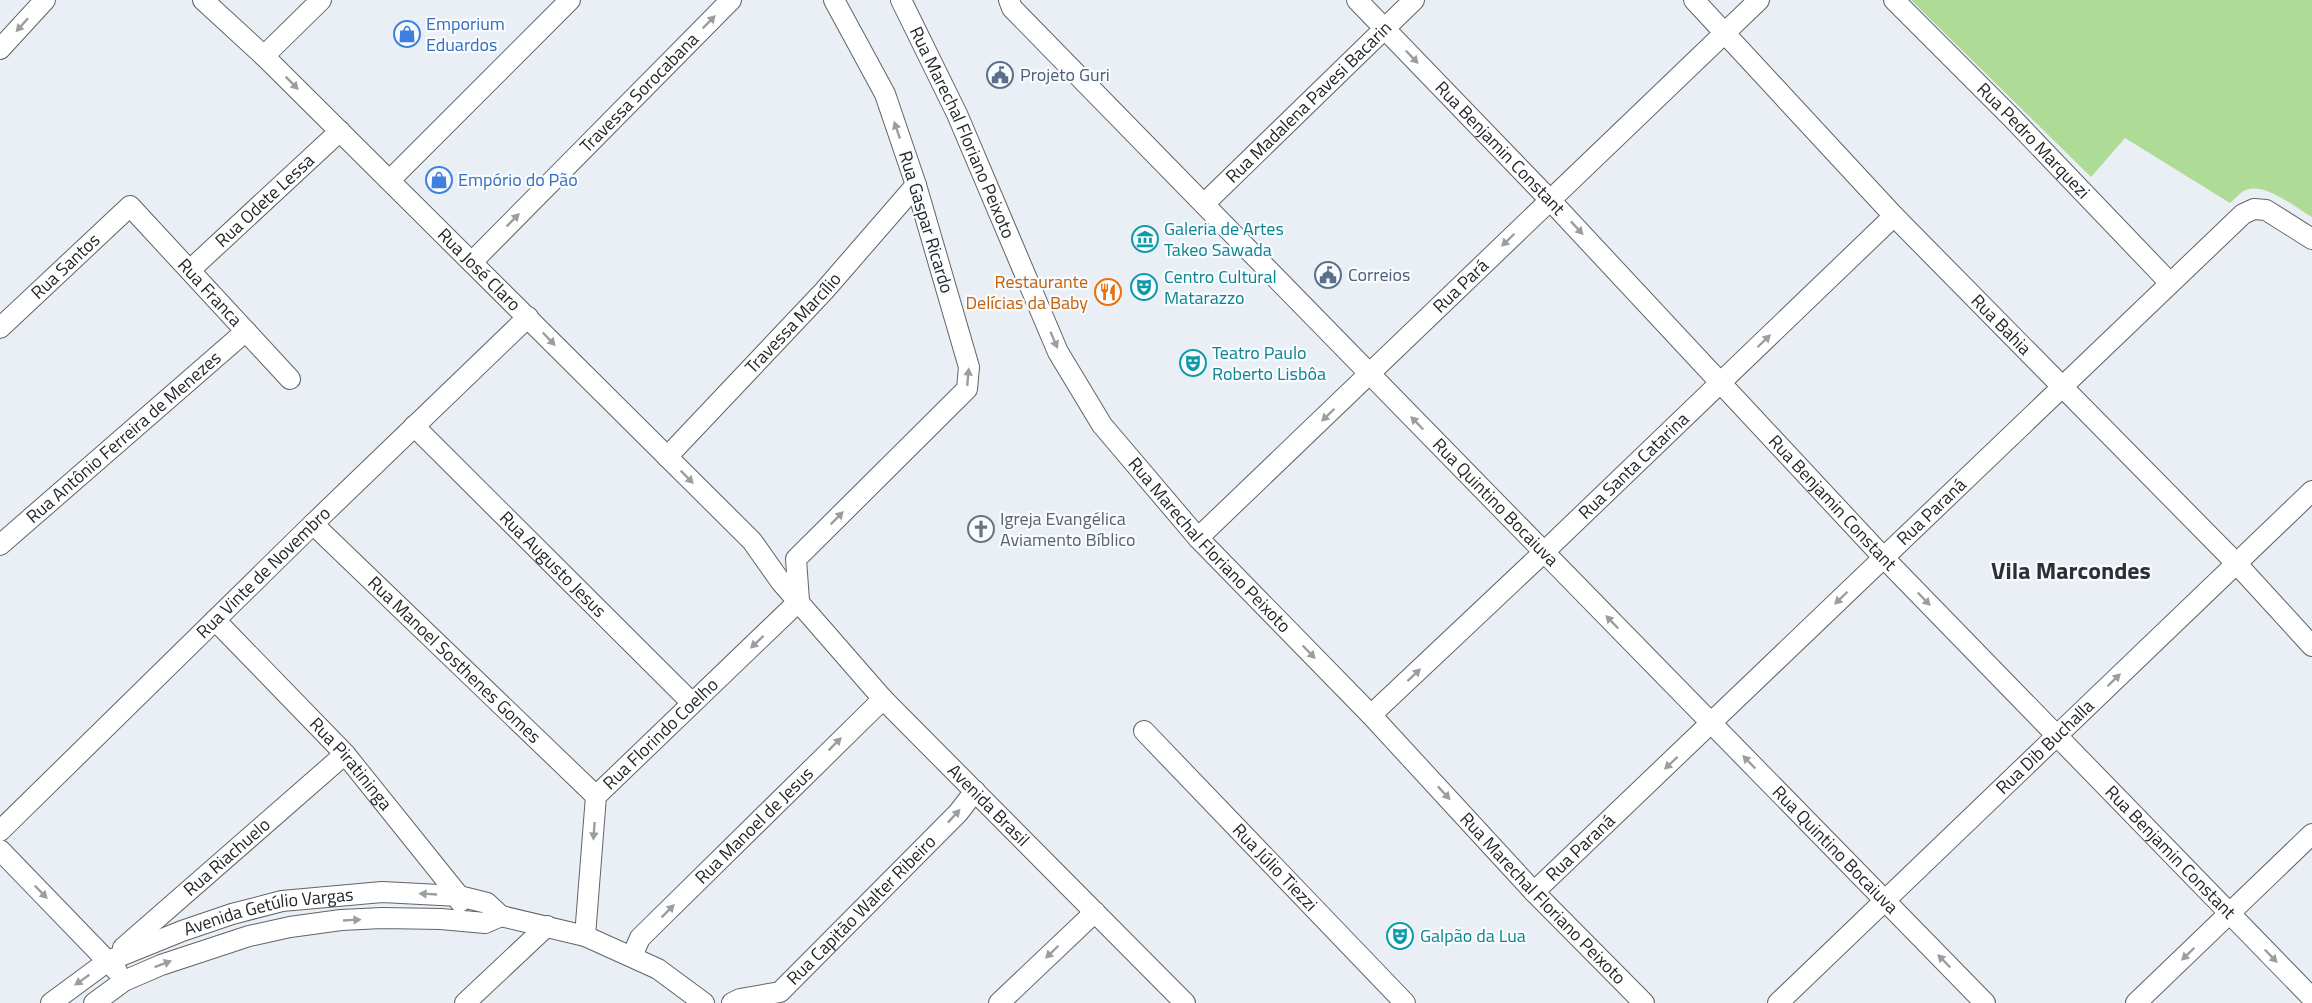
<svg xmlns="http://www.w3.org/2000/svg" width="2312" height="1003" font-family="'Titillium Web',sans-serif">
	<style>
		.green { fill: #aedb95 }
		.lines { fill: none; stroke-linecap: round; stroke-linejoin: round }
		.minor-casing { stroke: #5f6468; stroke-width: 22 }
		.minor { stroke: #fff; stroke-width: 20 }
		.oneway { fill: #9c9d9e }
		.labels { text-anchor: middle; stroke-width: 4.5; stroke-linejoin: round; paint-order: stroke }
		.shop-label { font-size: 18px; fill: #366cbe; stroke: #f8fcff; text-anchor: start }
		.service-label { font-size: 18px; fill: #4e5e75; stroke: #f8fcff; text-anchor: start }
		.street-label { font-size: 18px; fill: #242628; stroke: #f8fcff }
		.culture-label { font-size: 18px; fill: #0d838f; stroke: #f8fcff; text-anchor: start }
		.food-label { font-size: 18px; fill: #c56008; stroke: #f8fcff; text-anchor: end }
		.worship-label { font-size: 18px; fill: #5b616d; stroke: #f8fcff; text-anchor: start }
		.district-label { font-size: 24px; font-weight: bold; fill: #2c3034; stroke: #f8fcff }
	</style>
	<rect width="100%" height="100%" fill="#e9eff4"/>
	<!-- green -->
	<path class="green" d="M1911,0H2312V217C2296,208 2265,182 2246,190C2240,192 2235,199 2230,203L2125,138L2091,177Z"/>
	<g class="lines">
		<defs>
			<g id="minor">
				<path id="s1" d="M203,0L264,56L752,541L781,582L883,699L1185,1003"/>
				<path id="s2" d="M901,0L957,114L1058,352L1102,425L1198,538L1371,715L1534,892L1644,1003"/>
				<path id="s3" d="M1009,0L1012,8L1985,1003"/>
				<path id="s4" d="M1357,0L1550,200L1883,557L2312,998"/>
				<path id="s5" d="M1694,0L1894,216L2236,563L2312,646"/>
				<path id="s6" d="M1894,0L2013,119L2170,283"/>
				<path d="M0,49L45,0"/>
				<path d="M264,56L321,0"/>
				<path d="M390,180L570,0"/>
				<path id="s7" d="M1204,204L1414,0"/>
				<path id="s8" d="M472,262L731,0"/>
				<path id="s9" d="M190,270L340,131"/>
				<path id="s10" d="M0,328L130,206L290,379"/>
				<path id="s11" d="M414,426L692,703"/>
				<path id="s12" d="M667,457L824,291L916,185"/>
				<path id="s13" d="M313,524L596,796"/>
				<path id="s14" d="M1198,538L1759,0"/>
				<path id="s15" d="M0,545L246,331"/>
				<path d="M799,601L796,559L967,389L969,367L916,185L885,94L834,0"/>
				<path id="s16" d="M215,620L345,754L459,896L460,902"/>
				<path id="s17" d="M1371,715L1544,552L1894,216"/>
				<path id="s18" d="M1144,731L1405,1003"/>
				<path id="s19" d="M0,831L313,524L528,317"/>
				<path d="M0,850L117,971"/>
				<path id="s20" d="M1534,892L2243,214L2254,209L2266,210L2312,239"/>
				<path id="s21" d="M585,936L596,796L799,601"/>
				<path id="s22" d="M123,948L345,754"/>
				<path id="s23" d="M632,956L640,938L883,699"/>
				<path id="s24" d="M51,1003L108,961L182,931L232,914L282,901L382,892L459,896L487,903L501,916L585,936L658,969L704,1003"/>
				<path d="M94,1003L124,981L161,965L249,936L290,927L341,920L382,918L441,919L485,923L501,916"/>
				<path d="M465,1003L547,926"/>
				<path id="s25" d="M732,1003L740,999L780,992L958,813L975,791"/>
				<path d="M999,1003L1095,912"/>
				<path id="s26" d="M1778,1003L2312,491"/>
				<path d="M2136,1003L2312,834"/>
			</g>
		</defs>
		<!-- minor casing -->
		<use href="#minor" class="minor-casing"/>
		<!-- minor -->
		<use href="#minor" class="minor"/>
	</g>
	<!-- one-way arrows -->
	<defs><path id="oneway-solid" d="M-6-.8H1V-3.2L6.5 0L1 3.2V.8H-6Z" transform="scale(1.5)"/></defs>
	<g class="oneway">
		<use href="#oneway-solid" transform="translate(709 22) rotate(-45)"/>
		<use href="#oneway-solid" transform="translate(22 25) rotate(132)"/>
		<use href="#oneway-solid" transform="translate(1412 57) rotate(46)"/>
		<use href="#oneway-solid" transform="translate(292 83) rotate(45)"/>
		<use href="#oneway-solid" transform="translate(897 130) rotate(-109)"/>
		<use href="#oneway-solid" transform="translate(513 220) rotate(-45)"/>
		<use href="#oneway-solid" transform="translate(1577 228) rotate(47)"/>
		<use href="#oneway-solid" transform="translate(1508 240) rotate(136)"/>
		<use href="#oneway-solid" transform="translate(549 339) rotate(46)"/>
		<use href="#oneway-solid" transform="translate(1054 340) rotate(67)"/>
		<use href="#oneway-solid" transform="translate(1764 341) rotate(-44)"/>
		<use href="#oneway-solid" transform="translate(968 377) rotate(-85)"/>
		<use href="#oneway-solid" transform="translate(1328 415) rotate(136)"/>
		<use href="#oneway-solid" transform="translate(1417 423) rotate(-134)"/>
		<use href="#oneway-solid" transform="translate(687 477) rotate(45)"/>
		<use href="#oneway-solid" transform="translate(837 518) rotate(-45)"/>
		<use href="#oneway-solid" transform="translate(1841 598) rotate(136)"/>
		<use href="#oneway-solid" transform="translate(1924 599) rotate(46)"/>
		<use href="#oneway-solid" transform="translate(1612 622) rotate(-134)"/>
		<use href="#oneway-solid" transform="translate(757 642) rotate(137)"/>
		<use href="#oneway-solid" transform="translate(1309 652) rotate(46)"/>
		<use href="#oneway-solid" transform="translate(1414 675) rotate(-43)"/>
		<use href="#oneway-solid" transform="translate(2114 680) rotate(-44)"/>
		<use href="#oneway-solid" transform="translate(835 744) rotate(-45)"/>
		<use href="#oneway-solid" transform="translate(1749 762) rotate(-134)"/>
		<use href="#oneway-solid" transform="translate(1671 763) rotate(137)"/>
		<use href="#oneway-solid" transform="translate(1444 793) rotate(47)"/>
		<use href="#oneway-solid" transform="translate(954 816) rotate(-47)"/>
		<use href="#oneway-solid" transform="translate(594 831) rotate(94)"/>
		<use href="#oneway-solid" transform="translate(41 892) rotate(46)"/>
		<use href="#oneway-solid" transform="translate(428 894) rotate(-177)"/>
		<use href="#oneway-solid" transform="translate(668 911) rotate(-45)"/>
		<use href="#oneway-solid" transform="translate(352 920) rotate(-3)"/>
		<use href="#oneway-solid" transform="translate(1052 952) rotate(136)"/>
		<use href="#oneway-solid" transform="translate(2188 954) rotate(136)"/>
		<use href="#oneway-solid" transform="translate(2271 956) rotate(46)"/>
		<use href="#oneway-solid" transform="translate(1944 961) rotate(-134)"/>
		<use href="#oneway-solid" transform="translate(163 964) rotate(-21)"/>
		<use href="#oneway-solid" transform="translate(82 980) rotate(145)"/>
	</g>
	<!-- icons -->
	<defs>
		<symbol id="shop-ring" viewBox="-11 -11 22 22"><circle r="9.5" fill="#f8fcff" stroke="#3f7fe0" stroke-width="1.5"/><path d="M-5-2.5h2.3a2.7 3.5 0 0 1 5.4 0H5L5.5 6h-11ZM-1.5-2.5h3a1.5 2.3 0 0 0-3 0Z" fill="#3f7fe0"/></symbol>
		<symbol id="civic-ring" viewBox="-11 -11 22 22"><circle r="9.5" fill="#f8fcff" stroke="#5c6f8a" stroke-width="1.5"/><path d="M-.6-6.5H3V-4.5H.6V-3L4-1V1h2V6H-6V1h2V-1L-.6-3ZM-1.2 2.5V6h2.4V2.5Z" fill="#5c6f8a"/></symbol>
		<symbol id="museum-ring" viewBox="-11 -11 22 22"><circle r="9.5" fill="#f8fcff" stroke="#0f9aa8" stroke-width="1.5"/><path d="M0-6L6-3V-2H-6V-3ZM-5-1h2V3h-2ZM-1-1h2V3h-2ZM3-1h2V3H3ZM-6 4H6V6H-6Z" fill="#0f9aa8"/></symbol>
		<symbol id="theatre-ring" viewBox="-11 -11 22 22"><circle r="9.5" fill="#f8fcff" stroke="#0f9aa8" stroke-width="1.5"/><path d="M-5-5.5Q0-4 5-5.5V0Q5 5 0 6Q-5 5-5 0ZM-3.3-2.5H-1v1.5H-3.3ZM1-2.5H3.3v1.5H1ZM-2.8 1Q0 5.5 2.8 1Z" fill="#0f9aa8"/></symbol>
		<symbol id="restaurant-ring" viewBox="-11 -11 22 22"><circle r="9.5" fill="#f8fcff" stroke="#e8710a" stroke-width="1.5"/><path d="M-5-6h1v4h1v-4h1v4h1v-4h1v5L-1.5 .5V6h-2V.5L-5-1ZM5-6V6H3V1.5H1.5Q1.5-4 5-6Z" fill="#e8710a"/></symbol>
		<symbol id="church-ring" viewBox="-11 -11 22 22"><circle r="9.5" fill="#f8fcff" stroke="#6b7280" stroke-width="1.5"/><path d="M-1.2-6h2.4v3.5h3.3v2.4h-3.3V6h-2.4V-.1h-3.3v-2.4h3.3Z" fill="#6b7280"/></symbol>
	</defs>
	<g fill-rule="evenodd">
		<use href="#shop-ring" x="392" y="19" width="30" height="30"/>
		<use href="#civic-ring" x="985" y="60" width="30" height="30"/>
		<use href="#shop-ring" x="424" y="165" width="30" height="30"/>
		<use href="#museum-ring" x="1130" y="224" width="30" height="30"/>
		<use href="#civic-ring" x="1313" y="260" width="30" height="30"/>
		<use href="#theatre-ring" x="1129" y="272" width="30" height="30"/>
		<use href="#restaurant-ring" x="1093" y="277" width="30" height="30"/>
		<use href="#theatre-ring" x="1178" y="348" width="30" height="30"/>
		<use href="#church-ring" x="966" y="514" width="30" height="30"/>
		<use href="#theatre-ring" x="1385" y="921" width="30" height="30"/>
	</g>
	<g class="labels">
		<!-- shop labels -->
		<g class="shop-label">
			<text x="426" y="30">Emporium<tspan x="426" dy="21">Eduardos</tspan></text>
			<text x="458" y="186">Empório do Pão</text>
		</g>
		<!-- service labels -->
		<g class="service-label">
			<text x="1020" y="81">Projeto Guri</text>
			<text x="1348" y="281">Correios</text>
		</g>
		<!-- street labels -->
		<g class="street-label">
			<text dy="6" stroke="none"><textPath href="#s8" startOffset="238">Travessa Sorocabana</textPath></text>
			<text dy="6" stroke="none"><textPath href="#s7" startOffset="146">Rua Madalena Pavesi Bacarin</textPath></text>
			<text dy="6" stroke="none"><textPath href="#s2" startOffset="146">Rua Marechal Floriano Peixoto</textPath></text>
			<text dy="6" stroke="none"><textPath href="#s6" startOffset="198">Rua Pedro Marquezi</textPath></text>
			<text dy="6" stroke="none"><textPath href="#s4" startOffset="206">Rua Benjamin Constant</textPath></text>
			<text dy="6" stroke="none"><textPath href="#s9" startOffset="102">Rua Odete Lessa</textPath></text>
			<text transform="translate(926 222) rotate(73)" y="6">Rua Gaspar Ricardo</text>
			<text dy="6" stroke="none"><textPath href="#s10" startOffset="90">Rua Santos</textPath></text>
			<text dy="6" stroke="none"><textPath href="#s1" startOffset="386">Rua José Claro</textPath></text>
			<text dy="6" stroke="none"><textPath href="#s14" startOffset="364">Rua Pará</textPath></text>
			<text dy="6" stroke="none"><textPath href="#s10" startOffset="296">Rua Franca</textPath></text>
			<text dy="6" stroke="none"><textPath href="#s12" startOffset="184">Travessa Marcílio</textPath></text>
			<text dy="6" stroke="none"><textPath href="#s5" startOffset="447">Rua Bahia</textPath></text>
			<text dy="6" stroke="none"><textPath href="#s15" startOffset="164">Rua Antônio Ferreira de Menezes</textPath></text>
			<text dy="6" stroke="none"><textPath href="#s17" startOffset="362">Rua Santa Catarina</textPath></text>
			<text dy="6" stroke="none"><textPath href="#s4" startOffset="692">Rua Benjamin Constant</textPath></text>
			<text dy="6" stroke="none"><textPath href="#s3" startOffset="700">Rua Quintino Bocaiuva</textPath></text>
			<text dy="6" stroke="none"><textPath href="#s20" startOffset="550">Rua Paraná</textPath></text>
			<text dy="6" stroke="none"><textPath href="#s2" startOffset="632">Rua Marechal Floriano Peixoto</textPath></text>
			<text dy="6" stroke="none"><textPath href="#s11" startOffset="196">Rua Augusto Jesus</textPath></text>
			<text dy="6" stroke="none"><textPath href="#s19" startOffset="369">Rua Vinte de Novembro</textPath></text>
			<text dy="6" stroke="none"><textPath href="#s13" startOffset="196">Rua Manoel Sosthenes Gomes</textPath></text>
			<text dy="6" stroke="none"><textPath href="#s21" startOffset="230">Rua Florindo Coelho</textPath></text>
			<text dy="6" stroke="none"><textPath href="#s26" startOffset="370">Rua Dib Buchalla</textPath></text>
			<text dy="6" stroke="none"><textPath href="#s16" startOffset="198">Rua Piratininga</textPath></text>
			<text dy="6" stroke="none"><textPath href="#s1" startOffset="1126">Avenida Brasil</textPath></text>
			<text dy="6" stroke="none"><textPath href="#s23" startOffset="180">Rua Manoel de Jesus</textPath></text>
			<text dy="6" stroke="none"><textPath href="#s20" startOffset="64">Rua Paraná</textPath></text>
			<text dy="6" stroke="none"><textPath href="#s3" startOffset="1186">Rua Quintino Bocaiuva</textPath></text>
			<text dy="6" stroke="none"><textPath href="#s4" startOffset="1178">Rua Benjamin Constant</textPath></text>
			<text dy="6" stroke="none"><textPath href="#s22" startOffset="138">Rua Riachuelo</textPath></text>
			<text dy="6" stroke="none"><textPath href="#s18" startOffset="189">Rua Júlio Tiezzi</textPath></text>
			<text dy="6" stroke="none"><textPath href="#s2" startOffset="1118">Rua Marechal Floriano Peixoto</textPath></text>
			<text dy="6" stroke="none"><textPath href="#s25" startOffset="165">Rua Capitão Walter Ribeiro</textPath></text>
			<text dy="6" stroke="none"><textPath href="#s24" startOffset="240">Avenida Getúlio Vargas</textPath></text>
		</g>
		<!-- culture labels -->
		<g class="culture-label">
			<text x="1164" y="235">Galeria de Artes<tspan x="1164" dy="21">Takeo Sawada</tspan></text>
			<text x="1164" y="283">Centro Cultural<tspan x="1164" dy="21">Matarazzo</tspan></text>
			<text x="1212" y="359">Teatro Paulo<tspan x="1212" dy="21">Roberto Lisbôa</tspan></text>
			<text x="1420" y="942">Galpão da Lua</text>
		</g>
		<!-- food labels -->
		<g class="food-label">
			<text x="1088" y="288">Restaurante<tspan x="1088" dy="21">Delícias da Baby</tspan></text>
		</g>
		<!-- worship labels -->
		<g class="worship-label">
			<text x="1000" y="525">Igreja Evangélica<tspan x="1000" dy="21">Aviamento Bíblico</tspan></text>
		</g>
		<!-- district labels -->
		<g class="district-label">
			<text x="2071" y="579">Vila Marcondes</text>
		</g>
	</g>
</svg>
